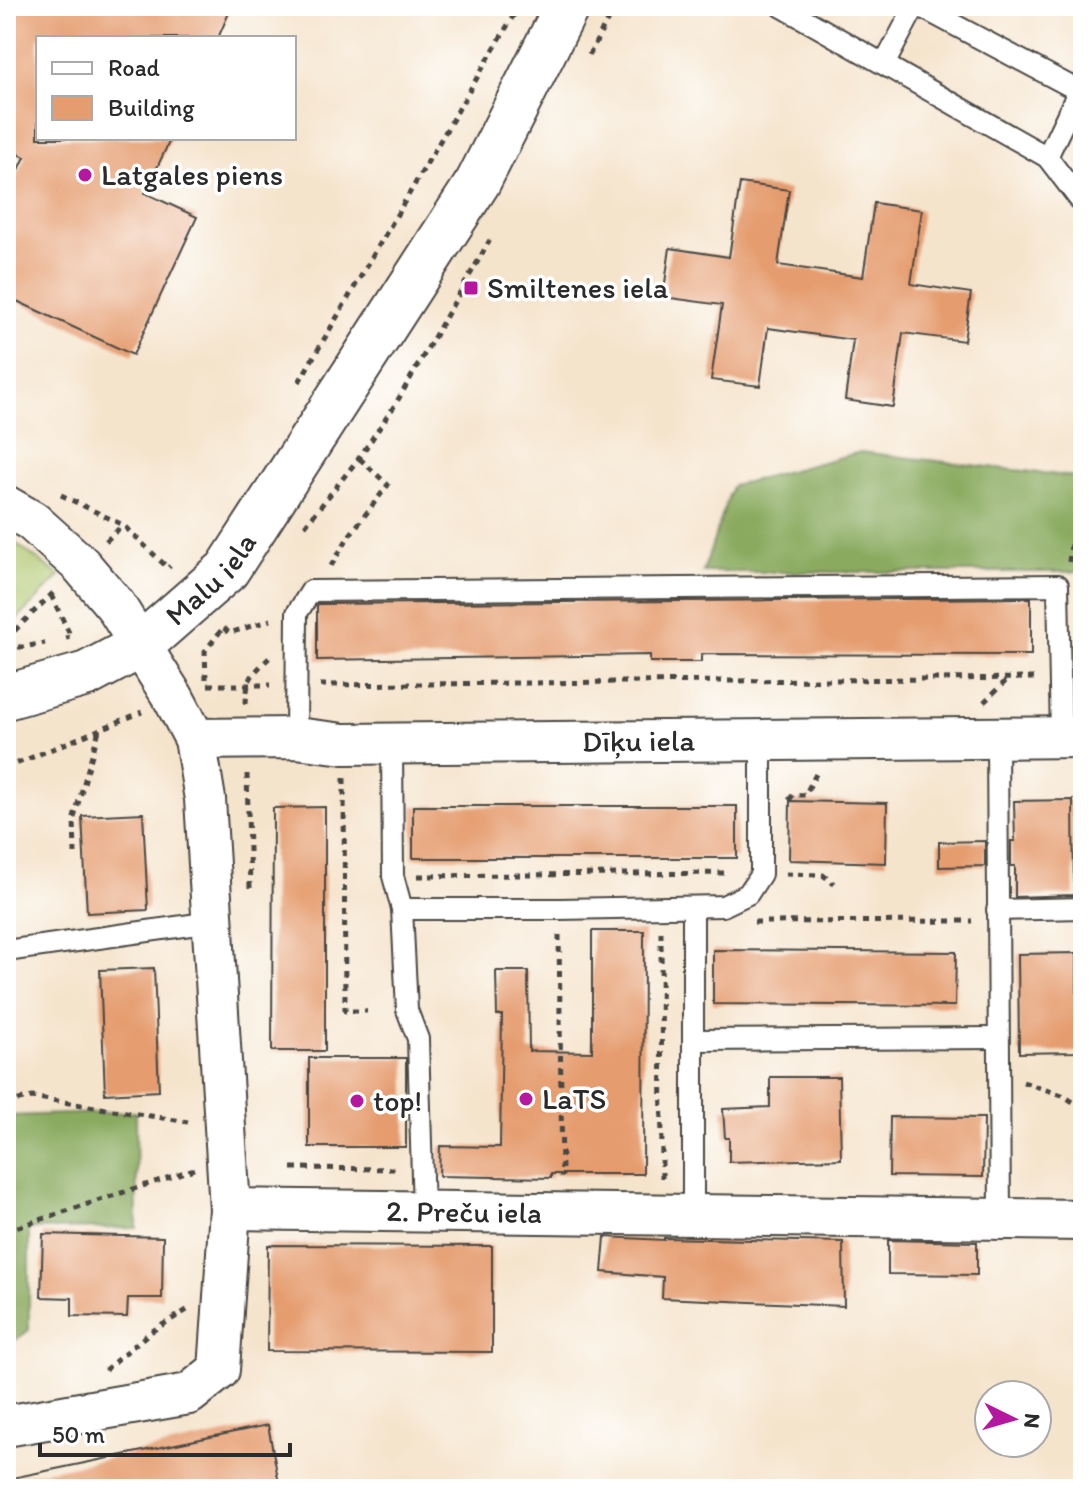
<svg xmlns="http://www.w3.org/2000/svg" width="1089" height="1495" font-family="Itim,sans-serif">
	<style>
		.green { fill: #adc56a; stroke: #6c784a; stroke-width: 2 }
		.forest { fill: #8aaa5e; stroke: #5a6a44; stroke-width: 2 }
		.building { fill: #e59c6e }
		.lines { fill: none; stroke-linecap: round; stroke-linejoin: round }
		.service-casing { stroke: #494743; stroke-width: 24 }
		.minor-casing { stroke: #494743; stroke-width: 44 }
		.tertiary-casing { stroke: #494743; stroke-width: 48 }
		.path { stroke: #494743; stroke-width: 5; stroke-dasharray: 6 6; stroke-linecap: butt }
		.service { stroke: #fff; stroke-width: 20 }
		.minor { stroke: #fff; stroke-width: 40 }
		.tertiary { stroke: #fff; stroke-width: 44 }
		.poi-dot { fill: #b5179e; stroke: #fff; stroke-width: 3 }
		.labels { text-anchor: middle; stroke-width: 7; stroke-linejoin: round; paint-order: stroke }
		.poi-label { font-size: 30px; fill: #2b2b2b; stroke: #fff; text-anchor: start }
		.street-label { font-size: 30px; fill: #2b2b2b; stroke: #fff }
	</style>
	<rect width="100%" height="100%" fill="#fff"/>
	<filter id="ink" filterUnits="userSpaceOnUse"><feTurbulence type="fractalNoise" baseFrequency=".0125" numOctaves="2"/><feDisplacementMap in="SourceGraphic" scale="16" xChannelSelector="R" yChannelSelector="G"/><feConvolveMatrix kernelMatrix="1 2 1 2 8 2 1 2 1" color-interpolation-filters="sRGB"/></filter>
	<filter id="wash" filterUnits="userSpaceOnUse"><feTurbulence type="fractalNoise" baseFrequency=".006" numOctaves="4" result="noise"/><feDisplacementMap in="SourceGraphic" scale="32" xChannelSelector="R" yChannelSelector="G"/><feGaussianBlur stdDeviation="1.8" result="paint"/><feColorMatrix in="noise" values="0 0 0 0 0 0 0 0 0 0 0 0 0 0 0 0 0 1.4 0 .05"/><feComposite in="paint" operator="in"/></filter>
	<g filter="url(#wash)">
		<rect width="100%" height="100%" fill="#f5e4cc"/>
		<!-- green -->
		<path class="green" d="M6,536L60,576L6,630Z"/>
		<!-- forest -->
		<g class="forest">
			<path d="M860,452L1083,478V572H703L732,486Z"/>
			<path d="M136,1112L137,1228L29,1229V1330L6,1347V1116Z"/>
		</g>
		<g id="blocks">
			<!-- building -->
			<g class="building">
				<path d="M6,6H232L218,38H38V138H171L145,193L197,217L133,355L6,296V197L25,157L6,148Z"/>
				<path d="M740,183L789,190L778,265L863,277L874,203L922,210L911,284L971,293L964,341L903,333L893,407L845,400L853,340L768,328L760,386L711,380L722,305L663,297L670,248L729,257Z"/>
				<path d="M1031,598V655L701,654V662H650V655L317,660V606L318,604Z"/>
				<path d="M1073,800L1074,895L1015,897V866H1011V841H1015L1014,801Z"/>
				<path d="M790,801L887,803L886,863L789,860Z"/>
				<rect x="413" y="806" width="324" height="52"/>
				<path d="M325,807V1051H272L273,808Z"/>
				<path d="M143,813L148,910L87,913L82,816Z"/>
				<path d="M985,841V866L939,867V842Z"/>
				<path d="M592,931H644L643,1174H551V1178L439,1176L440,1146L500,1147L502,1015H497L496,971H528L529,1051L592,1052Z"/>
				<path d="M713,950L956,952L955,1006L713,1004Z"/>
				<path d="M1077,953V1052L1019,1053L1018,954Z"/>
				<path d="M154,968L159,1091L105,1094L100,970Z"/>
				<rect x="309" y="1058" width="97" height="89"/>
				<path d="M770,1077H839L841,1159L729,1162V1138H725L723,1109L770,1107Z"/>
				<path d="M890,1117L984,1118L983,1177L889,1176Z"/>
				<path d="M43,1234L163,1237L162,1298H128L127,1317L72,1316V1298L41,1297Z"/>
				<path d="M605,1237L664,1240V1238L843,1242L844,1306L662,1298L663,1277L602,1272Z"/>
				<path d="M888,1240L977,1242V1275L888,1274Z"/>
				<path d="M268,1245L492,1246V1352L267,1351Z"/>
				<path d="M268,1425L280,1489H18L17,1477Z"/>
			</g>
		</g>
	</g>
	<g filter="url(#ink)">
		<use href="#blocks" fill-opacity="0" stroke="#494743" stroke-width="2"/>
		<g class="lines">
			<defs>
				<g id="service">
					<path d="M781,6L1047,157L1083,204"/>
					<path d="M919,6L1079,91"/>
					<path d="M885,63L915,6"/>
					<path d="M1047,157L1083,82"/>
					<path d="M296,738L297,613L311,591L1058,585L1061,737"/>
					<path d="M997,738L1000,1219"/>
					<path d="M392,744L393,876L402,909L407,1010L418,1039L423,1212"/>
					<path d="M693,908V1216"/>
					<path d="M402,909H559L723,906L748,894L761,874V740"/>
					<path d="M997,910L1083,908"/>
					<path d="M6,951L212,922"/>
					<path d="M693,1040L998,1038"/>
				</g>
				<g id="minor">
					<path d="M6,506L32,521L81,565L115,605L174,699L195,739L205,799L230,1209L219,1370L189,1394L6,1426"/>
					<path id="s1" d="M195,739L296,738L344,744L1083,737"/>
					<path id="s2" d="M230,1209L1083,1220"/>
				</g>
				<g id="tertiary">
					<path id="s3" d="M6,697L87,674L140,646L227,570L478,182L567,6"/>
				</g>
			</defs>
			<!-- service casing -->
			<use href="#service" class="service-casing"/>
			<!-- minor casing -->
			<use href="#minor" class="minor-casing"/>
			<!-- tertiary casing -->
			<use href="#tertiary" class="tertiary-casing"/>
			<!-- path -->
			<g class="path">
				<path d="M589,55L615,6"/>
				<path d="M299,382L519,6"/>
				<path d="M61,495L123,525L168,568L170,566"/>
				<path d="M305,526L359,458L395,405L490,240"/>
				<path d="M106,541L123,525"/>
				<path d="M1069,562L1071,544L1083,545"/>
				<path d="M331,566L349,536L388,485L359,458"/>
				<path d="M51,595L71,637L66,638"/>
				<path d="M224,628L229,633L271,620"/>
				<path d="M6,639L53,593"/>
				<path d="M6,647H23L45,643"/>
				<path d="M206,679L205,651L223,628"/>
				<path d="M208,685H270"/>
				<path d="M320,685L1034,678"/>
				<path d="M984,702L1009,678"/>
				<path d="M246,704C247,676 252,675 271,656"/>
				<path d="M6,768L142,712"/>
				<path d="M247,774L250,888"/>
				<path d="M344,778L345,1011H367"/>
				<path d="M789,800L793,795H805L816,774"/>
				<path d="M75,854L74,818L99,730"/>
				<path d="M786,874L823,875L834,884"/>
				<path d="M418,876L728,873"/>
				<path d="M754,922L972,921"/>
				<path d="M661,932L662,1178"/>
				<path d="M559,935L562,1177"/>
				<path d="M1023,1082L1062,1095L1083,1108"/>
				<path d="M6,1103L32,1097L188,1122"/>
				<path d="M292,1168L395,1169"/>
				<path d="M6,1231L194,1169"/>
				<path d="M105,1370L149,1333L187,1310"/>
			</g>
			<!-- service -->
			<use href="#service" class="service"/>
			<!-- minor -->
			<use href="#minor" class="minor"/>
			<!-- tertiary -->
			<use href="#tertiary" class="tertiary"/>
		</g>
	</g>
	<!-- markers -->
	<g class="poi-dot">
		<circle cx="85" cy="175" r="8"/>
		<rect x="463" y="280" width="16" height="16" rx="4"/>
		<circle cx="526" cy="1099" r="8"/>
		<circle cx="357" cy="1101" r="8"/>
	</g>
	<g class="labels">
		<!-- poi labels -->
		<g class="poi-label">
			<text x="101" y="185">Latgales piens</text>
			<text x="487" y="298">Smiltenes iela</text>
			<text x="542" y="1109">LaTS</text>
			<text x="373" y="1111">top!</text>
		</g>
		<!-- street labels -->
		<g class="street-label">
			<text dy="10" stroke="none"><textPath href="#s3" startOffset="242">Malu iela</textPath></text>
			<text dy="10" stroke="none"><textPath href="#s1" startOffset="444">Dīķu iela</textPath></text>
			<text dy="10" stroke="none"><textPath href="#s2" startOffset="234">2. Preču iela</textPath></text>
		</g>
	</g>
	<!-- margin -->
	<rect width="1089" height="1495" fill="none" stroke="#fff" stroke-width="32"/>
	<!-- legend -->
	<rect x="36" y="36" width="260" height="104" fill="#ffffff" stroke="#aaaaaa" stroke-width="2"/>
	<rect x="52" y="62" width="40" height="12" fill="#ffffff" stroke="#aaaaaa" stroke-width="2"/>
	<text x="108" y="76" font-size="24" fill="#2b2b2b">Road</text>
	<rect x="52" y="96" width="40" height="24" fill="#e59c6e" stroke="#aaaaaa" stroke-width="2"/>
	<text x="108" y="116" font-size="24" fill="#2b2b2b">Building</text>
	<!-- north arrow -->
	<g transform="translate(1013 1419) rotate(95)"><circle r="38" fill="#ffffff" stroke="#aaaaaa" stroke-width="2"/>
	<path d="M0-6L14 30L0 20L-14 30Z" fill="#b5179e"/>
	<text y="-12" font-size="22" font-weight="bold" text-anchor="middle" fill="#2b2b2b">N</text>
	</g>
	<!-- scale -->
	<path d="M40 1443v12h250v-12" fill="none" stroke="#2b2b2b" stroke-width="4"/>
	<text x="52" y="1443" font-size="24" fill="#2b2b2b" stroke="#ffffff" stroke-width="6" paint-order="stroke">50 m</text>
</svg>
